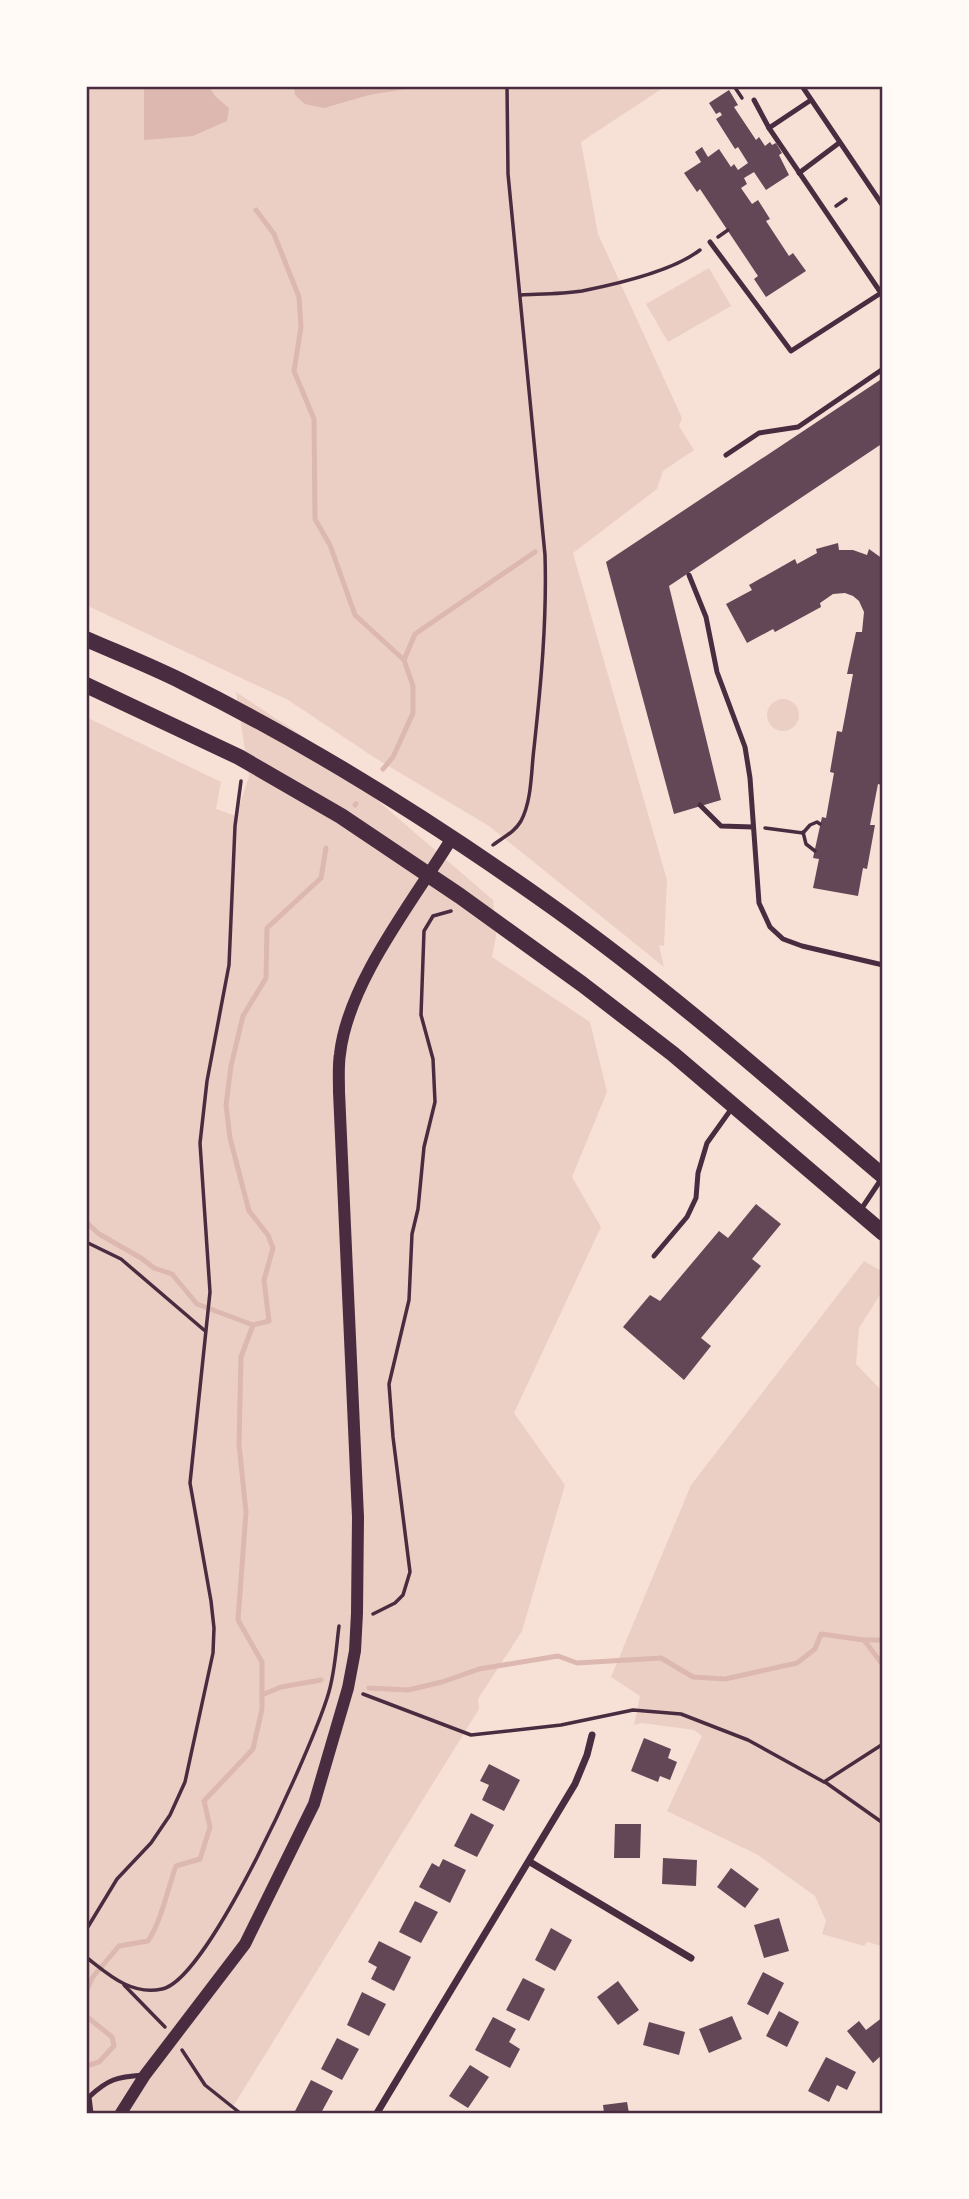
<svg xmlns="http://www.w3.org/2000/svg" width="969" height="2199" font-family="'DM Sans',sans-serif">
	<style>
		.green { fill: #ebcfc5 }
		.water { fill: #dcb8b0 }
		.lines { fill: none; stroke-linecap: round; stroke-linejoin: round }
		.stream { stroke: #dcb8b0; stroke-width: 5 }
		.building { fill: #644757 }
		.path { stroke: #4a2c40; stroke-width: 3.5 }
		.service { stroke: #4a2c40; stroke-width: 5 }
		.minor { stroke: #4a2c40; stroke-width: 7 }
		.tertiary { stroke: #4a2c40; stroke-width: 12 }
		.primary { stroke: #4a2c40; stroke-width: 16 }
		.neatline { fill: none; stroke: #4a2c40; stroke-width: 2.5 }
	</style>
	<rect width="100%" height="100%" fill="#f7e1d7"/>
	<!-- green -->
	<g class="green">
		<path d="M86,86H666L581,142L598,234L682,418L679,426L694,450L663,471L657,489L573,553L667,880L664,946L659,945L664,967L489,826L375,758L288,700L86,605Z"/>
		<path d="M709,268L731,306L668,342L646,304Z"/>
		<path d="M236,692L304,737L493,900L496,936L492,957L590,1022L607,1092L572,1177L601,1227L514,1413L565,1485L522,1631L478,1699L479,1709L229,2113H86V717L221,782L216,809L236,816L249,776Z"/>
		<circle cx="783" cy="715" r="16"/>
		<path d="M864,1261L883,1272V1290L859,1328L856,1364L883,1392L882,1946L867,1942L864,1946L822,1934L826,1921L815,1896L758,1855L667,1811L702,1736L694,1730L642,1723L634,1725L640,1696L611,1677L691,1485Z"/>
	</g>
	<!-- water -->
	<g class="water">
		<path d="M144,86H208L216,97L229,108L227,121L193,136L144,140Z"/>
		<path d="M294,86H424L369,95L324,108L305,104L295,95Z"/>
	</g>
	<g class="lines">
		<!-- stream -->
		<g class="stream">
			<path d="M256,210L274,234L299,297L301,327L294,371L314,419L315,519L330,545L355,615L404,660L413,686V713L393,757L383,769"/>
			<path d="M404,660L415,634L535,552"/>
			<path d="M355,805L356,804"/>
			<path d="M86,1222L99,1234L141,1258L154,1268L172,1274L197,1304L253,1325"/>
			<path d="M864,1640L883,1665"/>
			<path d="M369,1688L408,1690L442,1682L479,1669L558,1656L577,1663L661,1658L693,1677L725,1679L797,1663L815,1649L821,1634L864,1640H883"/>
			<path d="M262,1695L281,1687L321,1680"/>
			<path d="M86,1992L92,1978L119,1946L148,1941C162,1919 167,1891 176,1866L200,1859L210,1827L204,1801L253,1749L262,1709V1662L238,1620L246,1512L239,1444L241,1357L253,1325L269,1321L264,1280L273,1248L268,1235L249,1211L230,1138L226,1105L231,1066L243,1016L266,978L267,928L321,878L326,848"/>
			<path d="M86,2016L112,2037L114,2046L99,2062L86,2066"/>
		</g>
	</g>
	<!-- building -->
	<g class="building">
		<path d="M729,90L738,105L734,107L756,140L759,137L765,146L770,142L772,145L776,143L782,153L779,155L789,175L766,190L754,172L744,178L747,184L741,188L752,204L758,200L770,219L766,221L789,256L793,253L806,271L766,297L754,279L758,276L700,189L697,192L684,173L701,162L695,152L702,147L708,157L719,149L731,167L734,164L738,170L748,163L738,147L735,149L716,119L722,115L720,112L716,114L709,103Z"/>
		<path d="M883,378V443L669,586L721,800L674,814L606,562Z"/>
		<path d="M838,543L839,550H853L867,555L869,549L883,559V780L882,785L878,784L870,825H875L867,869L863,868L858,896L813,888L819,859L813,858L822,817L826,818L834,773L830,772L837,731L842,732L853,674H847L856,632H862L864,612L859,601L853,596L845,593L833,594L820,603L821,607L775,632L773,629L747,643L726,604L752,590L749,585L795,559L797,564L817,553L816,549Z"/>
		<path d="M756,1204L781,1224L752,1259L761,1266L701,1338L711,1346L684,1380L623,1327L650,1295L660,1301L719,1231L728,1238Z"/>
		<path d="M644,1738L671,1749L668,1758L677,1762L670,1780L660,1776L658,1782L631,1771Z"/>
		<path d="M489,1764L520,1780L504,1811L482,1800L489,1785L480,1781Z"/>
		<path d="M471,1813L494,1825L477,1857L454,1846Z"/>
		<path d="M615,1824H641L640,1858H614Z"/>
		<path d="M663,1858L697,1860L696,1886L662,1884Z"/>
		<path d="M443,1859L466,1870L450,1903L419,1887L432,1863L439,1867Z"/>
		<path d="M731,1868L759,1889L745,1908L717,1887Z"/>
		<path d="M415,1901L438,1912L421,1943L399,1932Z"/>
		<path d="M779,1918L789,1951L764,1958L754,1925Z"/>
		<path d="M551,1928L572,1940L555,1971L535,1960Z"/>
		<path d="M379,1941L411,1957L394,1991L371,1979L377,1967L368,1962Z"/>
		<path d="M763,1972L784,1983L768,2015L747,2004Z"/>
		<path d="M523,1978L545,1989L529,2021L506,2010Z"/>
		<path d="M618,1981L639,2010L618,2025L597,1997Z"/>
		<path d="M362,1992L386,2004L369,2036L347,2025Z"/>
		<path d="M779,2011L799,2022L787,2047L766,2036Z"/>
		<path d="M732,2016L742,2039L709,2053L699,2029Z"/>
		<path d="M493,2017L516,2029L509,2042L520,2049L510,2068L475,2050Z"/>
		<path d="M883,2017V2054L873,2063L847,2031L859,2021L866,2030Z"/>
		<path d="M649,2022L685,2032L679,2055L643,2045Z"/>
		<path d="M337,2038L359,2049L342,2080L321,2069Z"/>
		<path d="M826,2057L856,2072L847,2090L837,2085L829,2102L808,2091Z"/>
		<path d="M470,2065L489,2077L468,2108L449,2096Z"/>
		<path d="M311,2080L333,2091L321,2113H294Z"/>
		<path d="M627,2102L629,2113H604L603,2105Z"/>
	</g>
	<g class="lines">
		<!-- path -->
		<g class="path">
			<path d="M734,86L742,98"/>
			<path d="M836,206L846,199"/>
			<path d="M718,237L728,230"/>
			<path d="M521,295C541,294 562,294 582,291C617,284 673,271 700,250"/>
			<path d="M765,828L803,833L810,825L817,822L820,824"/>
			<path d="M803,832L806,844L815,851"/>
			<path d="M493,845C503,837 514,833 521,821C532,800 531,772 534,748C541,684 547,620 545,555L508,174L507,86"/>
			<path d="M86,1242L121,1259L204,1330"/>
			<path d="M373,1614L395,1603L403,1595L410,1572L393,1437L389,1384L409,1300L412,1234L418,1209L424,1147L435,1102L433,1059L421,1015L424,931L433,916L451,911"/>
			<path d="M363,1694L471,1735L561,1725L633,1710L681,1714L748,1740L824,1782L883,1744"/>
			<path d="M825,1782L883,1823"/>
			<path d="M86,1930L117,1879L151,1843L170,1815L185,1782L213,1653L214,1628L211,1601L190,1483L210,1292L200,1143L207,1081L229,965L235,826L241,781"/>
			<path d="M86,1957C108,1974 131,1996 162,1989C209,1980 313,1745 328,1695C335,1673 336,1649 339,1626"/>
			<path d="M124,1985L165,2027"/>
			<path d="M182,2050L205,2085L240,2113"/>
		</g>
		<!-- service -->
		<g class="service">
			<path d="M802,86L883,206"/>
			<path d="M769,128L811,100"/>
			<path d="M799,173L839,143"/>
			<path d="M710,242L791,351L881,293L769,128L754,100"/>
			<path d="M726,455L759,433L798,427L883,369"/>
			<path d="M689,575L706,617L717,672L745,747L750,778L759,903L770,927L783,939L802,946L883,965"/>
			<path d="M700,805L721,826L753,827"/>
			<path d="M860,1211L882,1178"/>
			<path d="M654,1256L687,1217L696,1198L698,1173L707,1143L732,1108"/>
			<path d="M91,2113L89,2097C108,2079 117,2077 143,2075"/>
		</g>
		<!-- minor -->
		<g class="minor">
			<path d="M530,1862L691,1958"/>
			<path d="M377,2113L575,1784L587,1755L592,1735"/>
		</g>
		<!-- tertiary -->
		<path class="tertiary" d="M121,2113L145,2075L245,1944L314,1804L348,1688L355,1651L357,1613L358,1517L339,1092C339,1079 338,1066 340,1054C348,982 414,900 452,838"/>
		<!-- primary -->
		<g class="primary">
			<path d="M86,639C118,653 151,666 183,682C313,746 436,824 554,908C669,990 776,1085 883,1176"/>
			<path d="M86,685L239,757L341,816L460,896L582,984L673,1054L883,1233"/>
		</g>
	</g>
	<!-- border -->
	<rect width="969" height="2199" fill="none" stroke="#fffaf5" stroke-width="175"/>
	<rect x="88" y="88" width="793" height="2024" class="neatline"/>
</svg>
